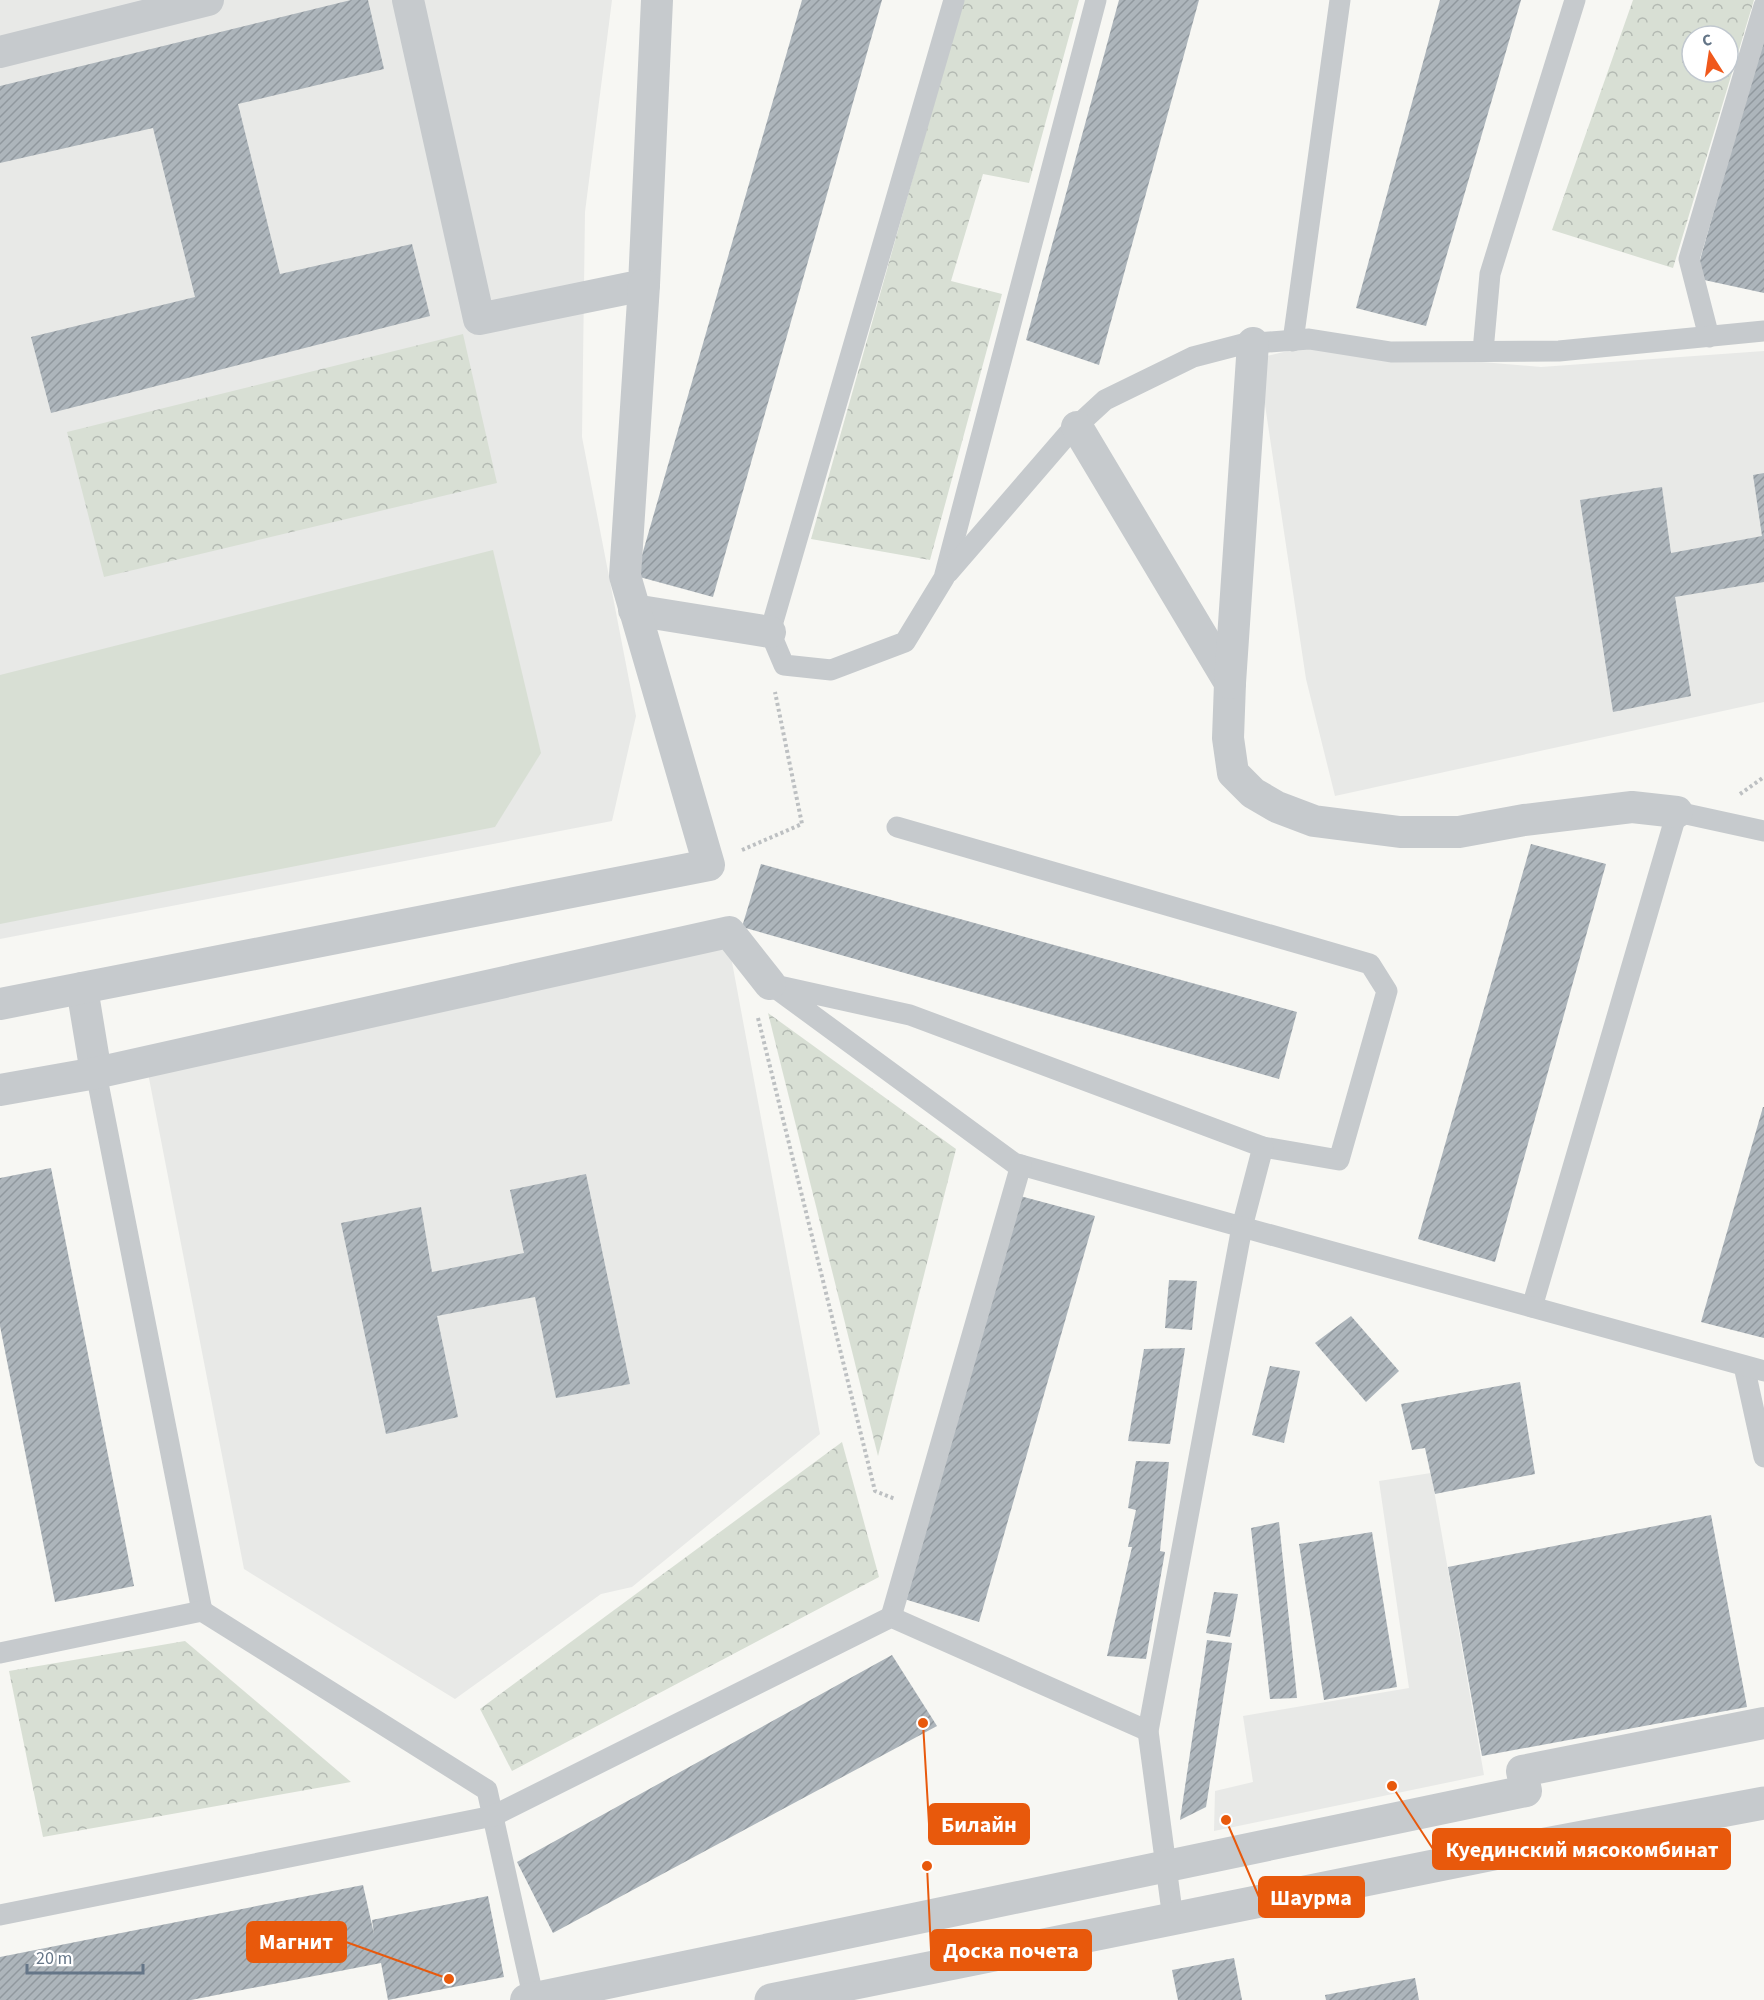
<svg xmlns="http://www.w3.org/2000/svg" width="1764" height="2000" font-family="'Source Sans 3',sans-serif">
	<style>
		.built { fill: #e8e9e7 }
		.grass { fill: #d8dfd4 }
		.forest { fill: url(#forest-crowns); fill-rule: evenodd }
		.building { fill: url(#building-hatch) }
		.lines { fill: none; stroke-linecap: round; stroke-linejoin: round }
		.path { stroke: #bdc0c2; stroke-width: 4; stroke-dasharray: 3 3; stroke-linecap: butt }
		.service { stroke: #c6cacd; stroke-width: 21 }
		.pedestrian { stroke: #c6cacd; stroke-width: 32 }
		.minor { stroke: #c6cacd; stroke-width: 33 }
		.leader { fill: none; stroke: #e8590c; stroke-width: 2 }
		.callout-dot { fill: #e8590c; stroke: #fff; stroke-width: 2 }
		.callout { fill: #e8590c; stroke: #e8590c; stroke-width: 2 }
		.callout-label { font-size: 22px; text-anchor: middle; font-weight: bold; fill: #fff }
	</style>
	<defs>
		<pattern id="forest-crowns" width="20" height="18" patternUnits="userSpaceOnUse" patternTransform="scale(1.5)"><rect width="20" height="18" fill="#d8dfd4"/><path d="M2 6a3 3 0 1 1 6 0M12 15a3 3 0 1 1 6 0" fill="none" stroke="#b3b9b2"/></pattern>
		<pattern id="building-hatch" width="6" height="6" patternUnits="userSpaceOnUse" patternTransform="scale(1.5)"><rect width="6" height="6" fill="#adb5bb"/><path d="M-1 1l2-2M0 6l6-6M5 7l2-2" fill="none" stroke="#90989e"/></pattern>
	</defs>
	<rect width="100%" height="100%" fill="#f7f7f3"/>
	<!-- built -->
	<g class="built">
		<path d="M0,0H612L585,212L582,437L636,716L612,821L0,939Z"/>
		<path d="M1305,347L1541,367L1764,351V702L1335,796L1306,679L1258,358Z"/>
		<path d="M729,946L820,1434L632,1587L601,1594L455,1699L244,1569L147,1068Z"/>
		<path d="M1431,1473L1484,1775L1214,1831L1215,1791L1253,1782L1243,1716L1409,1688L1379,1481Z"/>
	</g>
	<!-- grass -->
	<path class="grass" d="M493,550L541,753L495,827L0,924V675Z"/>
	<!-- forest -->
	<g class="forest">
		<path d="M963,0H1079L1029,183L983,174L951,281L1002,294L930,560L811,539Z"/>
		<path d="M1633,0H1754L1673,268L1552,230ZM1692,36H1728V72H1692Z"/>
		<path d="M463,334L497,483L104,577L67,432Z"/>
		<path d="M768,1013L956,1149L878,1456Z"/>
		<path d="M842,1442L879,1577L512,1771L480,1709Z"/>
		<path d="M185,1641L351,1782L43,1837L9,1671Z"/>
	</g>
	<!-- building -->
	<g class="building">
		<path d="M351,0H368L384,69L238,104L280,274L412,244L430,316L51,413L31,337L195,297L153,128L0,163V86Z"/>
		<path d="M802,0H882L713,597L636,576Z"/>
		<path d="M1119,0H1199L1099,365L1026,340Z"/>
		<path d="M1440,0H1521L1426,326L1356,308Z"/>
		<path d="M1763,35H1764V293L1695,278Z"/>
		<path d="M1764,473V582L1675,597L1691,696L1613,712L1580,500L1662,487L1671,553L1762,536L1753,475Z"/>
		<path d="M1531,844L1606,864L1495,1262L1418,1239Z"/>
		<path d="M761,864L1297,1012L1279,1079L742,927Z"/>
		<path d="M1763,1107H1764V1338L1701,1322Z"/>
		<path d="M51,1168L134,1586L55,1602L0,1326V1178Z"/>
		<path d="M586,1174L630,1384L556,1398L535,1297L437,1316L458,1417L386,1434L341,1223L421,1207L432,1272L524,1253L510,1190Z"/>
		<path d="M1020,1196L1095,1216L979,1622L901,1598Z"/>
		<path d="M1169,1280L1197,1281L1192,1330L1165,1328Z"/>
		<path d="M1351,1316L1399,1371L1366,1402L1315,1343Z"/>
		<path d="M1185,1348L1170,1444L1128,1441L1144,1349Z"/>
		<path d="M1270,1366L1300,1371L1284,1443L1252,1435Z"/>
		<path d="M1520,1382L1535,1474L1435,1494L1425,1448L1412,1450L1401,1404Z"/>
		<path d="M1136,1461L1169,1462L1160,1551L1165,1552L1146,1659L1107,1656L1132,1547H1128L1136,1510L1128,1508Z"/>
		<path d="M1711,1515L1747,1707L1482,1756L1448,1567Z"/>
		<path d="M1279,1522L1297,1698L1270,1699L1251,1528Z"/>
		<path d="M1372,1532L1397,1687L1324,1700L1299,1544Z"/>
		<path d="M1214,1592L1238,1594L1230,1637L1206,1633Z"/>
		<path d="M1207,1640L1232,1643L1206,1807L1180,1820Z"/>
		<path d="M892,1655L937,1726L553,1933L517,1862Z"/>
		<path d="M363,1885L374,1934L372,1920L488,1896L504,1977L388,2000L381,1963L191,2000H0V1957Z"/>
		<path d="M1234,1958L1242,2000H1178L1172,1970Z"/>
		<path d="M1415,1978L1419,2000H1326L1325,1995Z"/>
	</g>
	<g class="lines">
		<!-- path -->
		<g class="path">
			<path d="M1740,794L1764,777"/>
			<path d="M742,850L802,824L775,692"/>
			<path d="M758,1018L875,1491L895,1499"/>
		</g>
		<!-- service -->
		<g class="service">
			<path d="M954,0L770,632L784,665L831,670L905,642L944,578L1096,0"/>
			<path d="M1709,337L1689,259L1764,6"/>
			<path d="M1293,341L1340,0"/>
			<path d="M1483,351L1490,274L1575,0"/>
			<path d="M948,573L1067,435L1105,400L1193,357L1243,344L1309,339L1391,352L1559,351L1764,331"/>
			<path d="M897,827L1370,964L1387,991L1339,1160L1263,1147"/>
			<path d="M770,984L910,1015L1263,1147L1242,1227L1014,1163Z"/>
			<path d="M96,1073L202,1611"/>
			<path d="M1532,1307L1677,812L1764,831"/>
			<path d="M1744,1366L1764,1457"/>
			<path d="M891,1617L1021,1165"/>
			<path d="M0,1653L202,1611L487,1790L534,2000"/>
			<path d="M0,1915L493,1816L891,1617L1148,1731"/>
			<path d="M1173,1919L1148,1731L1242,1227L1764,1371"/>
		</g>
		<!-- pedestrian -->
		<g class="pedestrian">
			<path d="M408,0L479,319L644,285L657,0"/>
			<path d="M0,52L208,0"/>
			<path d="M1077,427L1230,683L1228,738L1233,773L1253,793L1277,807L1314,821L1400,832H1459L1524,820L1632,807L1677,812"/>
			<path d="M634,610L770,632"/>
			<path d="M1230,683L1253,343"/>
			<path d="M82,988L96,1073"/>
			<path d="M0,1004L709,865L625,576L644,285"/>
			<path d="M0,1090L96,1073L729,932L770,984"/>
			<path d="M526,2000L1526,1791L1522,1771L1764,1723"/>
		</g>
		<!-- minor -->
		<path class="minor" d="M771,2000L1513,1850L1764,1803"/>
	</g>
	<!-- callouts -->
	<path class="leader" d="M923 1723L929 1824M1392 1786L1433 1849M1226 1820L1259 1897M449 1979L346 1942M927 1866L931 1950"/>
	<g class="callout-dot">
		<circle cx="923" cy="1723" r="6"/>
		<circle cx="1392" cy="1786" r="6"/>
		<circle cx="1226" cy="1820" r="6"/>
		<circle cx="449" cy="1979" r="6"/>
		<circle cx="927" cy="1866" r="6"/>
	</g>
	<g class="callout">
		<rect x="929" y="1804" width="100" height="40" rx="6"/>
		<rect x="1433" y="1829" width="297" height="40" rx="6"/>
		<rect x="1259" y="1877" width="105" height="40" rx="6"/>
		<rect x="247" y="1922" width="99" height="40" rx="6"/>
		<rect x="931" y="1930" width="160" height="40" rx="6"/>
	</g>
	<g class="callout-label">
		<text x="979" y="1832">Билайн</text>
		<text x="1582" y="1857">Куединский мясокомбинат</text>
		<text x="1311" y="1905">Шаурма</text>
		<text x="296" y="1949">Магнит</text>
		<text x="1011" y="1958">Доска почета</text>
	</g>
	<!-- north arrow -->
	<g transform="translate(1710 54) rotate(348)"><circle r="28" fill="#ffffff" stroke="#c1c8cf" stroke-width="1.5"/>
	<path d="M0-4.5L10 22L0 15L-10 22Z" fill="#f0581b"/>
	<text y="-9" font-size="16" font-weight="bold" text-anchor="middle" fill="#647587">С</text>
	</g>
	<!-- scale -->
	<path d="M27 1964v9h116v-9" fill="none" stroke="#647587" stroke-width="3"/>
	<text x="36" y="1964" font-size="18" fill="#647587" stroke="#ffffff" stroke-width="4.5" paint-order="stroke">20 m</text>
</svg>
